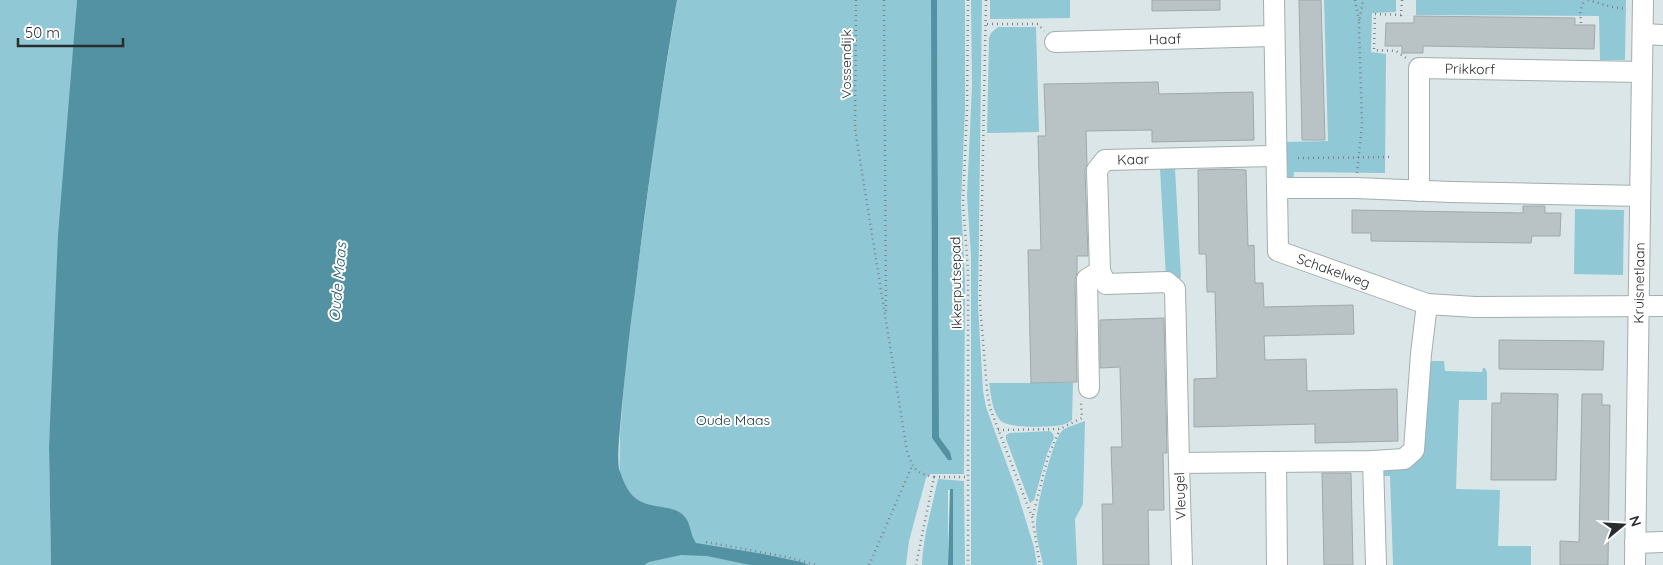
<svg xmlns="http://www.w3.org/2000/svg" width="1663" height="565" font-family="Quicksand,sans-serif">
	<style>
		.green { fill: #90c8d6 }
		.water { fill: #5392a2 }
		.building { fill: #b9c3c6; stroke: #9fa9ac }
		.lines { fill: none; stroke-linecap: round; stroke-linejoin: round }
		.minor-casing { stroke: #a3aeb0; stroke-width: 22 }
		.path { stroke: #7d8587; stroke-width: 2.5; stroke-dasharray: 1 4; stroke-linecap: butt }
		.minor { stroke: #fff; stroke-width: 20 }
		.labels { text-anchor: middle; stroke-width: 4; stroke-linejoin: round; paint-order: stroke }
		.street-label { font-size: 14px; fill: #282c2d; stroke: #fff }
		.park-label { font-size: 14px; fill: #15353c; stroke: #fff }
		.water-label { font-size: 15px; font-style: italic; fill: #225764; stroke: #fff }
	</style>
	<rect width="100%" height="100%" fill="#dbe6e9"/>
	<!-- green -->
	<g class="green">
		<path d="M0,0H77L49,445L51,565H0Z"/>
		<path d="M677,0H931L932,438L950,452L939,437L937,0H965V110L961,203L965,281L964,474H930L926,478L909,541L906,565H618L620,434L626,360L656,129Z"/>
		<path d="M971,0H982L978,305L983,391L986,407L1018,495L1034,547L1037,565H971V255L967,196L972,86Z"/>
		<path d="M990,0H1070V18L990,19Z"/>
		<path d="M1324,0H1396V12L1372,13L1371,52L1386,54L1385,173L1294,172L1293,183L1288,178L1286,142L1328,141Z"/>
		<path d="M1416,0H1626L1625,60H1600L1599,16L1416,15Z"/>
		<path d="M998,27H1036L1039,132L987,133L989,38L991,33Z"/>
		<path d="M1160,168H1175L1181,278H1166Z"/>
		<path d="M1575,209L1624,210L1623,275L1574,274Z"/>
		<path d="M1430,361H1444L1445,371L1482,372L1483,368H1485L1487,372V400H1459L1456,489L1500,490L1498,546H1531V565H1393L1390,476H1380L1382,469L1413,464L1417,462L1420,457Z"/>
		<path d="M989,383H1073L1072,420C1069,422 1066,424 1062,425C1050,427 1007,429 1000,420C992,411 991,395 989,383Z"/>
		<path d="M1085,421L1083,504L1075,519L1077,565H1043C1041,552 1035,536 1036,523C1036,509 1053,437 1063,430C1069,426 1078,424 1085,421Z"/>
		<path d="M1050,431L1053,434L1054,438L1047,454L1034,500L1030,503L1006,439V435L1010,433Z"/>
		<path d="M938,479L964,481L965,565H953V489L948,490V565H922C923,536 932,508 938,479Z"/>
	</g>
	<!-- water -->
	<g class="water">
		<path d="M77,0H677C660,97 647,194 635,292C629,333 625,374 621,416C620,430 617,455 619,469C621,474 623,481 626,486C639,514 671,501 684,516C691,523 690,535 696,543L763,554L801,562L809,565H750L707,556L681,555L649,562L644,565H51L49,446L58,235Z"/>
		<path d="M931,0H937L939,437L950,452L952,460H948L932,438Z"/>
		<path d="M950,489H953V565H948Z"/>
	</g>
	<!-- building -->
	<g class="building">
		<path d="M1152,0H1220V10L1152,11Z"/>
		<path d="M1299,0H1321L1325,140H1302Z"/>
		<path d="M1414,16L1575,18V25H1595L1594,49L1423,46V53H1402V46H1385L1386,23H1414Z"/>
		<path d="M1158,82L1159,94L1253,92L1254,140L1152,142V130L1086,131L1087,165L1085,170L1088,256H1077V273L1075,279L1077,382L1031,383L1028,250H1041L1038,136H1046L1044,84Z"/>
		<path d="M1226,169L1246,170L1248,246L1254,245L1255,283H1263L1264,307L1353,305L1354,334L1264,336L1265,360L1306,359L1307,391L1397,389L1398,441L1315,443V424L1194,427V379L1217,378L1215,292H1207L1206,254H1199L1198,170Z"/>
		<path d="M1523,206H1545V213H1561L1560,236H1532L1531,243L1371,241V233H1352V210L1523,213Z"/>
		<path d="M1164,318L1167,453H1163L1164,510H1148L1149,565H1103L1102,504H1113L1111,447H1122L1120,367L1100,368V320Z"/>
		<path d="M1499,340L1604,341L1603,370L1499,369Z"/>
		<path d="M1501,393L1558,394L1556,480H1491L1492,403H1501Z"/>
		<path d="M1582,394H1602V405H1610L1608,565H1560V541L1579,542Z"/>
		<path d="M1322,473H1351L1353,565H1324Z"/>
	</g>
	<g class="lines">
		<defs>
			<g id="minor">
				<path id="s1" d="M1274,0L1278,251L1427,304L1475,307L1663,306"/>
				<path d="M1643,34L1663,35"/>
				<path id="s2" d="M1055,42L1274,36"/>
				<path d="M1277,188H1356L1451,192L1640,196"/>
				<path id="s3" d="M1419,191V68L1642,72"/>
				<path d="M1089,388L1087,279L1100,271"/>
				<path d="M1373,461L1376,565"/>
				<path d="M1276,462L1277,565"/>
				<path id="s4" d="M1179,463L1175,289L1167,282L1106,284L1100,271L1097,170L1105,160L1276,156"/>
				<path d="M1635,543L1663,542"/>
				<path d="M1182,565L1179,463L1373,461L1404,459L1414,450L1421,354L1427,304"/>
				<path id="s5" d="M1635,565L1643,0"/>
			</g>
		</defs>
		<!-- minor casing -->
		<use href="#minor" class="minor-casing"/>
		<!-- path -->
		<g class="path">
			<path d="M856,0L855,129L907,451C913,469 915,473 934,477L916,565"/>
			<path d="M884,0L886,311"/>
			<path d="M968,0L967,110L963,202L968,272V565"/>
			<path d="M986,0L980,304L987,390L990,408L1032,517L1040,565"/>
			<path d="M1355,0L1359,21"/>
			<path d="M1402,0L1401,15L1375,14L1374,50L1396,51L1406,58"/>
			<path d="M1588,0L1612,7L1627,9"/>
			<path d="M1581,23L1580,12L1584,0"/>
			<path d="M987,24H1038L1044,31"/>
			<path d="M1298,158L1390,157"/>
			<path d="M1357,173L1362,125L1359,23L1363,0"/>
			<path d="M998,430L1060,429L1082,418L1081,403"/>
			<path d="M934,477H967"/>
			<path d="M1033,515L1048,457L1060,429"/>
			<path d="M706,542L787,557L817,565"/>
			<path d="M869,565L912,466"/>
		</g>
		<!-- minor -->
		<use href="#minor" class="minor"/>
	</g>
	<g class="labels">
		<!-- street labels -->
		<g class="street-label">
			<text dy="5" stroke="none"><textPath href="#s2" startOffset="110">Haaf</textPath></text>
			<text transform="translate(846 64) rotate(-90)" y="5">Vossendijk</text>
			<text dy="5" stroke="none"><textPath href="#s3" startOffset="174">Prikkorf</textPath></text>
			<text dy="5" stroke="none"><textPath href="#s4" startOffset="402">Kaar</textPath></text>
			<text dy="5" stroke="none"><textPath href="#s1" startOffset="310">Schakelweg</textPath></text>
			<text dy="5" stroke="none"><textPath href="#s5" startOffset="282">Kruisnetlaan</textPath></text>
			<text transform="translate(956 283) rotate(-91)" y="5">Ikkerputsepad</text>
			<text transform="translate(1180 496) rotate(-92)" y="5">Vleugel</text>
		</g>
		<!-- park labels -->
		<g class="park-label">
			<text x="733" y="425">Oude Maas</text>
		</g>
		<!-- water labels -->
		<g class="water-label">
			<text transform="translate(338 282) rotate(-85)" y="5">Oude Maas</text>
		</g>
	</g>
	<!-- north arrow -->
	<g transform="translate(1623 525) rotate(72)" stroke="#ffffff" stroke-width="4" paint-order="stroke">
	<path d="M0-4L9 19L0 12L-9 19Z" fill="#282c2d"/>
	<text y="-8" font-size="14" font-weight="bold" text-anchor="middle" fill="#282c2d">N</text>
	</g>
	<!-- scale -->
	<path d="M18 38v8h105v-8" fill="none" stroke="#282c2d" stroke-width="2.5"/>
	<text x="25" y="38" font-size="15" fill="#282c2d" stroke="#ffffff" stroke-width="4" paint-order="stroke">50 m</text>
</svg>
